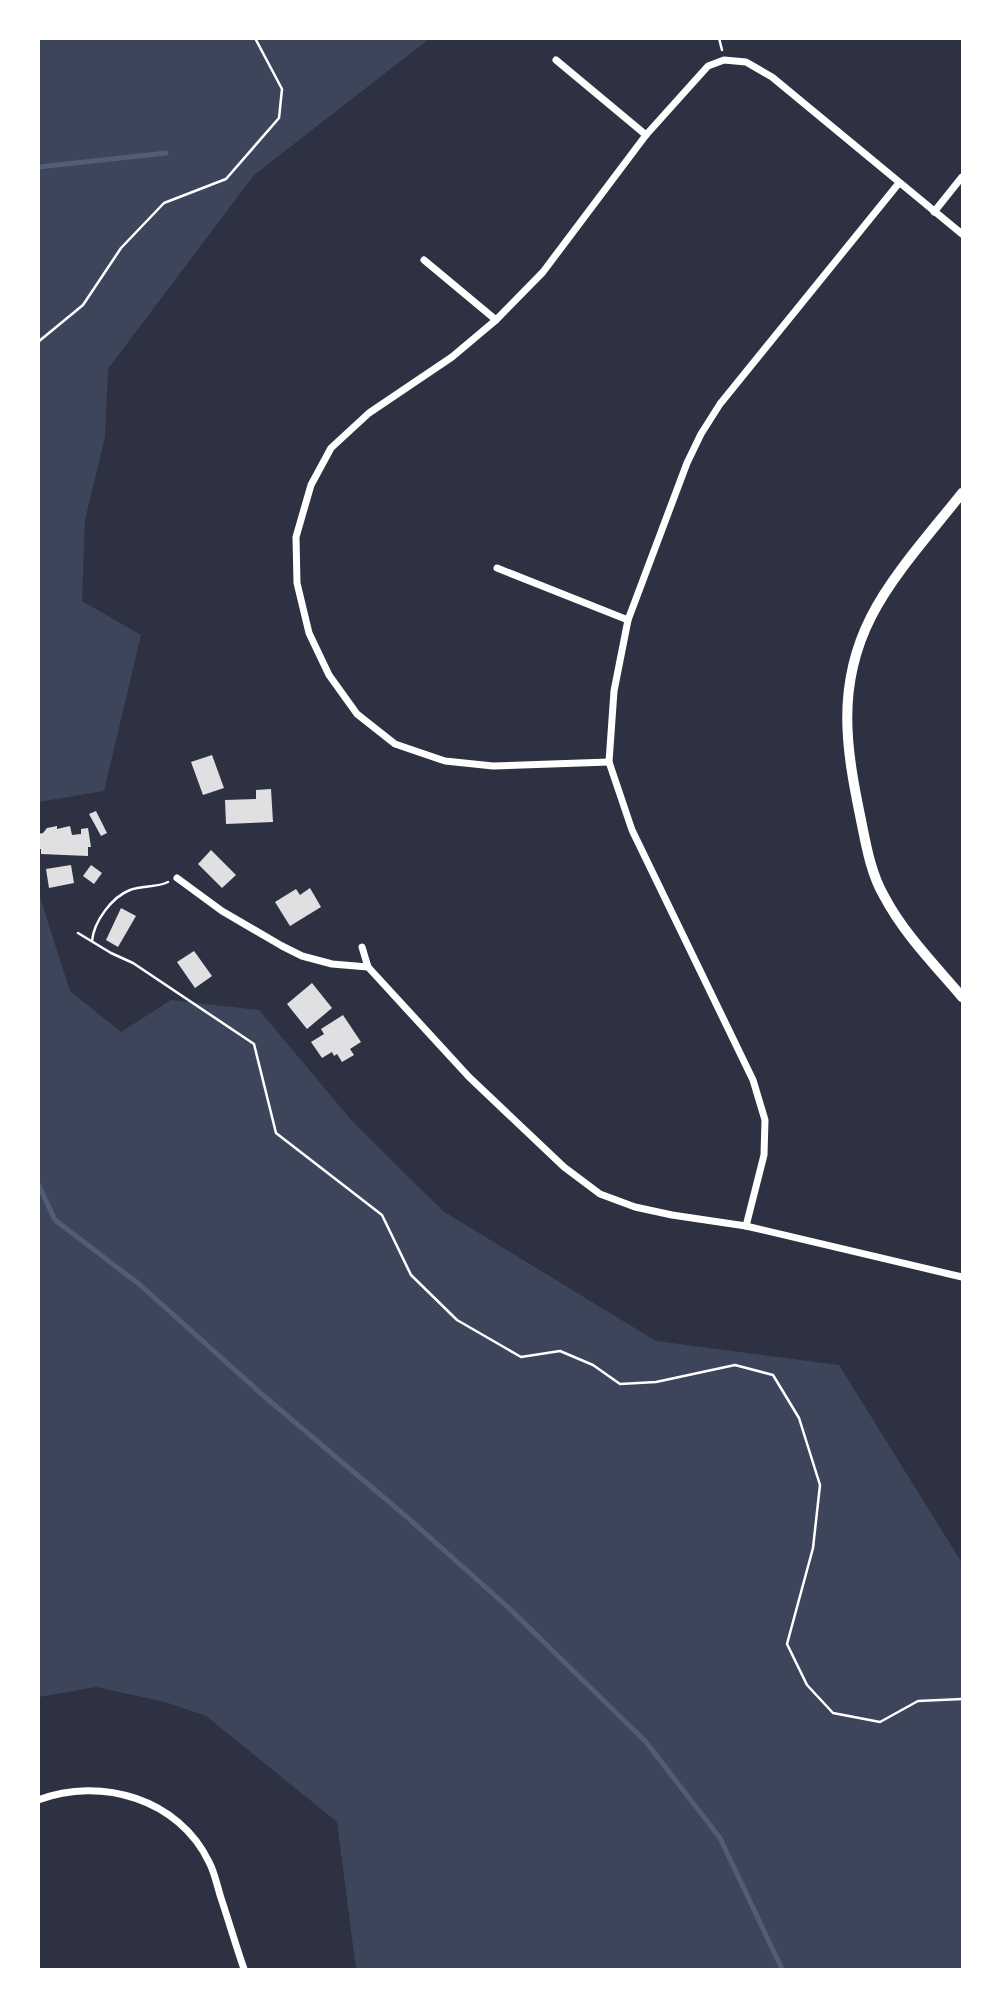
<svg xmlns="http://www.w3.org/2000/svg" width="1001" height="2008" font-family="Rubik,sans-serif">
	<style>
		.green { fill: #3c4559 }
		.lines { fill: none; stroke-linecap: round; stroke-linejoin: round }
		.stream { stroke: #4f5d75; stroke-width: 5 }
		.building { fill: #e0e0e3 }
		.path { stroke: #fff; stroke-width: 2.5 }
		.minor { stroke: #fff; stroke-width: 7 }
		.secondary { stroke: #fff; stroke-width: 10 }
	</style>
	<rect width="100%" height="100%" fill="#2d3142"/>
	<!-- green -->
	<g class="green">
		<path d="M39,39H429L254,175L108,369L105,437L85,520L82,601L141,635L104,791L39,802Z"/>
		<path d="M38,891L70,991L121,1032L171,1000L259,1010L352,1121L443,1211L656,1341L839,1365L962,1563V1969H356L337,1822L206,1716L165,1702L96,1687L39,1697Z"/>
	</g>
	<g class="lines">
		<!-- stream -->
		<g class="stream">
			<path d="M38,167L166,153"/>
			<path d="M38,1184L55,1220L139,1284L265,1397L408,1518L510,1609L646,1742L720,1838L782,1969"/>
		</g>
	</g>
	<!-- building -->
	<g class="building">
		<path d="M212,755L224,788L203,795L191,762Z"/>
		<path d="M271,789L273,822L226,824L225,800L256,799V790Z"/>
		<path d="M96,811L107,833L101,836L89,814Z"/>
		<path d="M57,826V829L70,826L72,835L81,834V829L88,828L91,847H88V856L41,854V849H38V834L43,833L47,828Z"/>
		<path d="M211,850L236,875L222,888L198,864Z"/>
		<path d="M71,865L74,883L49,888L46,869Z"/>
		<path d="M91,865L102,873L94,884L83,876Z"/>
		<path d="M310,888L321,907L290,926L275,902L296,889L300,895Z"/>
		<path d="M121,908L136,916L118,947L106,940Z"/>
		<path d="M194,951L212,976L195,988L177,962Z"/>
		<path d="M312,983L332,1008L307,1029L287,1004Z"/>
		<path d="M343,1015L361,1042L350,1049L354,1055L342,1062L337,1054L334,1056L332,1052L322,1058L311,1042L324,1034L321,1029Z"/>
	</g>
	<g class="lines">
		<!-- path -->
		<g class="path">
			<path d="M719,38L722,50"/>
			<path d="M38,342L83,305L121,248L164,203L226,179L279,118L282,89L255,38"/>
			<path d="M78,933L111,953L133,963L254,1044L276,1133L382,1215L411,1275L457,1320L521,1357L560,1351L593,1365L620,1384L656,1382L735,1365L773,1375L799,1418L820,1485L813,1548L787,1644L807,1685L833,1713L880,1722L918,1701L962,1699"/>
			<path d="M92,941C94,921 112,897 130,890C143,885 156,888 168,882"/>
		</g>
		<!-- minor -->
		<g class="minor">
			<path d="M556,60L646,135"/>
			<path d="M934,212L962,177"/>
			<path d="M424,260L496,320"/>
			<path d="M497,568L628,620"/>
			<path d="M609,762L493,766L445,761L395,744L357,714L329,675L309,633L297,583L296,537L311,485L331,448L369,413L452,357L496,320L543,272L646,135L708,66L724,60L746,62L772,77L962,234"/>
			<path d="M177,878L222,911L282,946L302,956L332,964L368,967"/>
			<path d="M362,947L368,967L469,1077L564,1167L600,1194L635,1207L672,1215L746,1226L962,1277"/>
			<path d="M746,1226L764,1155L765,1120L753,1080L632,830L609,762L614,691L628,620L687,463L701,434L720,404L899,183"/>
			<path d="M38,1800C101,1776 179,1799 209,1862C215,1873 217,1886 221,1898C229,1922 236,1946 244,1969"/>
		</g>
		<!-- secondary -->
		<path class="secondary" d="M962,493C933,530 892,575 871,617C836,686 846,748 861,820C866,845 871,874 884,896C904,934 935,965 962,997"/>
	</g>
	<!-- border -->
	<rect width="1001" height="2008" fill="none" stroke="#ffffff" stroke-width="80"/>
</svg>
